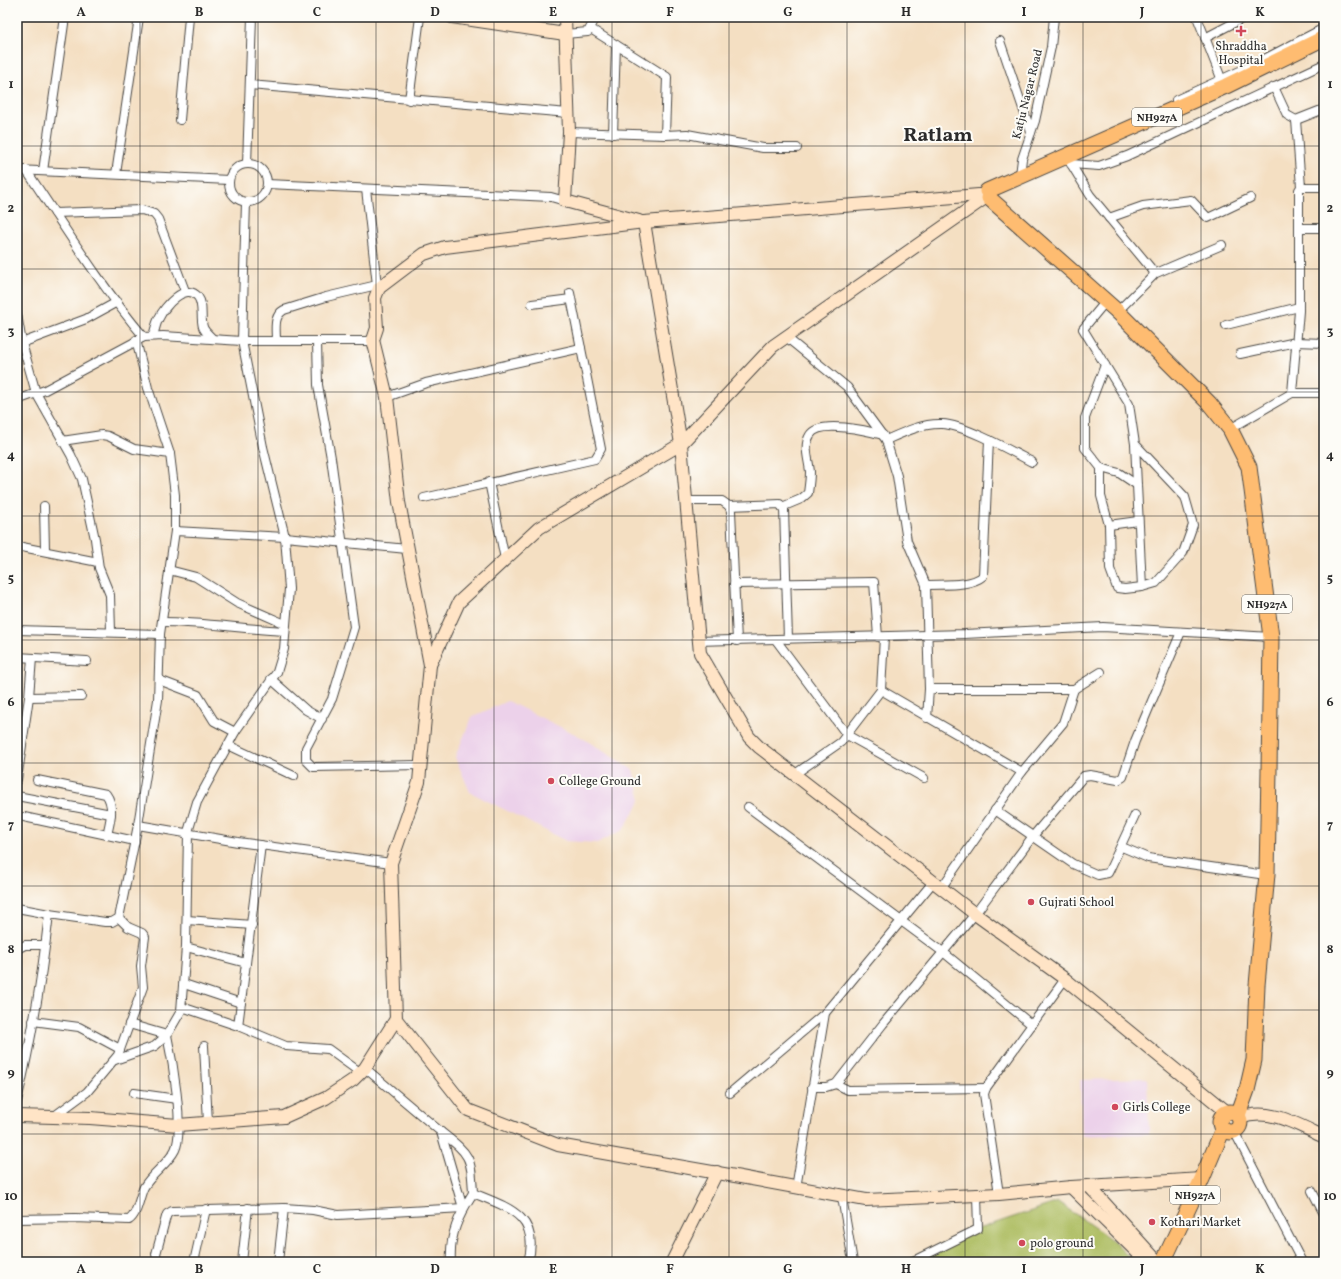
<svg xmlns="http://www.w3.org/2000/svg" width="1341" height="1279" font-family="Vollkorn,serif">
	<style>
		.built { fill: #ecd1ea }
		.pitch { fill: #acbc5e; stroke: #6c7444 }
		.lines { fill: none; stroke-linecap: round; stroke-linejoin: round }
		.street-casing { stroke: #494642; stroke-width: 10 }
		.secondary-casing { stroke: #494642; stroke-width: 14 }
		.highway-casing { stroke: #494642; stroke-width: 17 }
		.street { stroke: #fff; stroke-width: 8 }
		.secondary { stroke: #ffe4c6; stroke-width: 12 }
		.highway { stroke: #febc71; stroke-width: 15 }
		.grid { fill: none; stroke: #2b2b2b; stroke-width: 1; stroke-opacity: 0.55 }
		.poi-dot { fill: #d1495b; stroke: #fdfcf7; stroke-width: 1.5 }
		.labels { text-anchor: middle; stroke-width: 4; stroke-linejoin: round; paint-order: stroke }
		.shield { fill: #fdfcf7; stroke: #6a6a68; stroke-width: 1 }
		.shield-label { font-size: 11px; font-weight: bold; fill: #2b2b2b }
		.poi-label { font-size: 12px; fill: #2b2b2b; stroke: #fdfcf7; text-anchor: start }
		.street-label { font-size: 12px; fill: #2b2b2b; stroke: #fdfcf7 }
		.town-label { font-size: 20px; font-weight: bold; fill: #2b2b2b; stroke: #fdfcf7 }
		.neatline { fill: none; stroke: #2b2b2b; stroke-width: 1.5 }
		.grid-label { font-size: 13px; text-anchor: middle; font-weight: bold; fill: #2b2b2b }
	</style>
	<rect width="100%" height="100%" fill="#fdfcf7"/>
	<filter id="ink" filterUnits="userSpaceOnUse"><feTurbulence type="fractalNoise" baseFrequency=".025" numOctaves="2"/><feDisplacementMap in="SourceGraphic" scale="8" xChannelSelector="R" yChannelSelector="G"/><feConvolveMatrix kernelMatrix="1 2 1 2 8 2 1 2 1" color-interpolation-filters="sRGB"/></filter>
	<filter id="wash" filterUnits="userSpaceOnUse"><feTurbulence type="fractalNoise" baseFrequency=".012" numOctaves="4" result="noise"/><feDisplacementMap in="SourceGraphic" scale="16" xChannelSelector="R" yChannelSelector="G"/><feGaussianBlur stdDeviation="0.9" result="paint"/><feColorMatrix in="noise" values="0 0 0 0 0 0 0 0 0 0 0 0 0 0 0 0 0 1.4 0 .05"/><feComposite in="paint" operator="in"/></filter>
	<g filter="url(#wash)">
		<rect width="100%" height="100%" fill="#f4dfc2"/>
		<!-- built -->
		<g class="built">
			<path d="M507,701L581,737L633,770L641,800L623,830L597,843L566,841L470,792L455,757L472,717Z"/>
			<path d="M1147,1078L1149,1134L1082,1136L1080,1080Z"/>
		</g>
		<!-- pitch -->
		<path class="pitch" d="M1058,1202L1115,1242L1133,1262H910L978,1229Z"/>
	</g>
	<g filter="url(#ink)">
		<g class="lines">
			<defs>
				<g id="street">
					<path d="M1197,17L1221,78"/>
					<path d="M591,29L667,77L665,135"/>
					<path d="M565,34L588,32L596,17"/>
					<path d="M1205,38L1245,17"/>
					<path d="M1000,41L1031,132"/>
					<path d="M250,85L568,113"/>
					<path d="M1274,87L1287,115L1296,120L1324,109"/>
					<path d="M409,100L420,17"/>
					<path d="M1176,100L1253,65L1324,28"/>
					<path d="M180,120L189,17"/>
					<path d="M1296,120L1301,187"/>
					<path d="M569,132L665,135L687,134L763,148H797"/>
					<path d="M613,134L616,45"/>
					<circle cx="248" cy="183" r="19"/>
					<path d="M247,164L252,17"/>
					<path d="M1071,164L1099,166L1127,156L1324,64"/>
					<path d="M1071,164L1090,195L1154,272L1153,276L1115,314"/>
					<path d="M17,170L229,180"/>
					<path d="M26,170C64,226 100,285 144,337"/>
					<path d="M43,171L65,17"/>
					<path d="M116,174L139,17"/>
					<path d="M1020,175L1022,159L1035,121L1051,47L1054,17"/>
					<path d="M267,184L551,197L565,201"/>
					<path d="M366,189L377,285L379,288"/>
					<path d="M55,213L142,210L154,214L158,219L185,291"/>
					<path d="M1109,218L1143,206L1191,200L1208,218L1250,198"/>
					<path d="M1300,228H1324"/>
					<path d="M1154,274L1222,245"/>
					<path d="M532,304L571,299"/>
					<path d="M1102,306L1083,329L1129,404L1135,444L1185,497L1193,525L1183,553L1156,583L1142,587L1135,444"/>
					<path d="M17,314L22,343L36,393L71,455L82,479L95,539L99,568L110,595L111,632"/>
					<path d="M1226,325L1299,307"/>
					<path d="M153,336C155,330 156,323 159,318C164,307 186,281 198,297C204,305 200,317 203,327C204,331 209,335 213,339"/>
					<path d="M786,337L847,387L886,440L897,476L907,541L926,585L929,689L927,718"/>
					<path d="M276,341C276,329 273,316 284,310L326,297L377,285"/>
					<path d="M317,341L318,385L331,458L354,627L332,699L306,748V760L313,767L421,765"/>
					<path d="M19,344L86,319L117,302"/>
					<path d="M1240,354L1296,342L1324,343"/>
					<path d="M1105,365L1085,418V448L1101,468V496L1109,525L1110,569L1117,588L1125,589L1142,587"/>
					<path d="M1292,393L1299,311V190L1301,187H1324"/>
					<path d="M387,397L426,383L581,348"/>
					<path d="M17,400L45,390L144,337L163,336L242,341H367L373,340"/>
					<path d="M1230,429L1292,393H1324"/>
					<path d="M886,440C904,432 923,423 942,424C965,425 1011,451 1032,462"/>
					<path d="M62,441L102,435L108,436L134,449L170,454"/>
					<path d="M1101,468L1119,473L1137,485"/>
					<path d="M489,482L505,559"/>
					<path d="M424,498L595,459L601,449L570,293"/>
					<path d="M686,501H722L729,506L731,511L737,641"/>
					<path d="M44,506L45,550"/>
					<path d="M729,506L780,504L784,509L788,639"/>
					<path d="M782,507L801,499L808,493C809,486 810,479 810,472C809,460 803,446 810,435C819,419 869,431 883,435"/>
					<path d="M1109,525L1138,521"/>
					<path d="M175,531L285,537L407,549"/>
					<path d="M17,546L98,562"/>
					<path d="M169,570L196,577L237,603L285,624"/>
					<path d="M734,584L874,582L878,637"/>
					<path d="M926,585C943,584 970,587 983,576L989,440"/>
					<path d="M162,622C203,622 243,629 285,631"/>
					<path d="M17,630L160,634"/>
					<path d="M776,640L847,735L924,778"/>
					<path d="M697,641L965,634L1103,627L1271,637"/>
					<path d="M17,657L87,661"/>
					<path d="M271,679L306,710L322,719"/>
					<path d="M159,680L198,695L214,721L235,732"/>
					<path d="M929,689H1074L1101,672"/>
					<path d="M881,690L1022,772"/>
					<path d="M29,697L81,696"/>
					<path d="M228,745L294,776"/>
					<path d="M795,774L841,742L881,690L884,637"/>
					<path d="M17,780L29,697L32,658"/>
					<path d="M37,780L106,794C115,806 110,822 107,835"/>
					<path d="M17,796L111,814"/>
					<path d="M748,807L943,952L1032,1025"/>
					<path d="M995,810L1073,864L1098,875L1108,873L1110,869L1135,815"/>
					<path d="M24,817L135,841"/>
					<path d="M138,825L238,842L391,863"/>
					<path d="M1122,847L1148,858L1259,874"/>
					<path d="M942,887L1022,772L1063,723L1074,689"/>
					<path d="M17,908L49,914"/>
					<path d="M187,920L252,925"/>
					<path d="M186,947L246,963"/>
					<path d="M17,949L25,945H45"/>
					<path d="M184,984L241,1003"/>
					<path d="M182,1007L238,1026L286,1046L328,1049L361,1073"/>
					<path d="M33,1021L79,1027L120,1049"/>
					<path d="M238,1026L261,845"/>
					<path d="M204,1046L208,1123"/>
					<path d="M115,1060L155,1046L167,1035L181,1011L186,947L188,832L197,802L235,732L277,672L284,649L289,589L285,537L263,447L242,341L246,202"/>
					<path d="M365,1068L441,1132L463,1208"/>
					<path d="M836,1084L848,1090L986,1088"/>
					<path d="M812,1087H826L836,1084L883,1024L975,914L1033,836L1084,776L1090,775L1118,780L1123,777L1135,741L1181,632"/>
					<path d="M134,1093L177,1099"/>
					<path d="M730,1093L825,1013"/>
					<path d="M17,1101C32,1039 42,977 49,914L105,922H112L119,918L138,825L158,700L160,634L175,531V495L170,454L148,388L136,340"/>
					<path d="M53,1117L87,1092L118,1055L143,987L141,966L145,937L142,933L128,927L119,918"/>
					<path d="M1234,1131L1302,1262"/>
					<path d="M441,1132C470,1155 471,1155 473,1193"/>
					<path d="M796,1188L825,1013L934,881"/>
					<path d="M1312,1191L1324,1214"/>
					<path d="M999,1194L984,1094L986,1088L1065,979"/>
					<path d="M842,1197L853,1262"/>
					<path d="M17,1219L75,1218L129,1220C138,1214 139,1197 144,1187C152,1173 168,1164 175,1150C185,1129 172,1058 167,1035L129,1024"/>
					<path d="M17,1260L18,1262"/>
					<path d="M164,1262L157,1259L156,1254L166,1217L167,1214L172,1211L284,1208L313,1210L338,1215L463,1208"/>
					<path d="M194,1262L206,1209"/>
					<path d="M242,1262L248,1208"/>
					<path d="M278,1262L284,1208"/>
					<path d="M451,1262C449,1235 459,1215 473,1193C507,1207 541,1216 528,1262"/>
					<path d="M911,1262L978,1229L977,1195"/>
				</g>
				<g id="secondary">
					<path d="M452,17L565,34"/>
					<path d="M565,17L569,132L565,201L639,221"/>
					<path d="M982,200L773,346L681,444L539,528L459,602L430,665L419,782L391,863L396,1019L468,1110L558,1145L735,1176L866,1200L999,1194L1071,1187L1202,1179"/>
					<path d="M644,222L681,444L700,653L749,737L759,747L975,914L1065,979L1227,1112"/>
					<path d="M430,665L399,502L387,397L373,340L377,328L375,298L379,288L424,254L445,247L644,222L979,195"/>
					<path d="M17,1116L90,1118L178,1125L284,1117L326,1098L353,1080L365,1068L396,1019"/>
					<path d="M1240,1118C1269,1107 1297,1124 1324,1137"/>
					<path d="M1089,1186L1157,1261"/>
					<path d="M1071,1187L1147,1262"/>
					<path d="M672,1262L717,1172"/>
				</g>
				<g id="highway">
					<path d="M987,191L1226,86L1324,38"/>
					<path d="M989,198L1118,312L1209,403L1230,429L1249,467L1271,637L1269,771L1267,874L1257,985L1254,1060L1247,1090L1238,1115"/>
					<circle cx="1230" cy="1122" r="10"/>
					<path d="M1164,1260L1202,1179L1223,1129"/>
				</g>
			</defs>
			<!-- street casing -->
			<use href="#street" class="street-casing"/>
			<!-- secondary casing -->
			<use href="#secondary" class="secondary-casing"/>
			<!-- highway casing -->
			<use href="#highway" class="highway-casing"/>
			<!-- street -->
			<use href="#street" class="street"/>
			<!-- secondary -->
			<use href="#secondary" class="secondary"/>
			<!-- highway -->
			<use href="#highway" class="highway"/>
		</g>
	</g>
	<!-- grid -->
	<path class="grid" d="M140,17V1262M258,17V1262M376,17V1262M494,17V1262M612,17V1262M729,17V1262M847,17V1262M965,17V1262M1083,17V1262M1201,17V1262M17,146H1324M17,269H1324M17,392H1324M17,516H1324M17,640H1324M17,763H1324M17,886H1324M17,1010H1324M17,1134H1324"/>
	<!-- markers -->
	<g class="poi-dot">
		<path d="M1239 25h4v4h4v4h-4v4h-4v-4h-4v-4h4z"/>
		<circle cx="551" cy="781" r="4"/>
		<circle cx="1031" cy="902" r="4"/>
		<circle cx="1115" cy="1107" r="4"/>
		<circle cx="1152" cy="1222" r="4"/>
		<circle cx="1022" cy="1243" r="4"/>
	</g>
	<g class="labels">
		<!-- shield labels -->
		<g class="shield">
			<rect x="1132" y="108" width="50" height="18" rx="3"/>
			<rect x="1242" y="595" width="50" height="18" rx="3"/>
			<rect x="1170" y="1186" width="50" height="18" rx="3"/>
		</g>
		<g class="shield-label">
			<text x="1157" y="121">NH927A</text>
			<text x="1267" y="608">NH927A</text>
			<text x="1195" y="1199">NH927A</text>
		</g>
		<!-- poi labels -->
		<g class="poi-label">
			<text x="1241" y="50" text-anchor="middle">Shraddha<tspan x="1241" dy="14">Hospital</tspan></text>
			<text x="559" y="785">College Ground</text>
			<text x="1039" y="906">Gujrati School</text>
			<text x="1123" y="1111">Girls College</text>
			<text x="1160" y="1226">Kothari Market</text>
			<text x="1030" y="1247">polo ground</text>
		</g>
		<!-- street labels -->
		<g class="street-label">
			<text transform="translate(1027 94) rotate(-76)" y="4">Katju Nagar Road</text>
		</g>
		<!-- town labels -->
		<g class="town-label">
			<text x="938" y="141">Ratlam</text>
		</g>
	</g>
	<!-- margin -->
	<rect width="1341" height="1279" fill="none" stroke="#fdfcf7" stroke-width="44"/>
	<rect x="22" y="22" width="1297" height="1235" class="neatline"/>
	<g class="grid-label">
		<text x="81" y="16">A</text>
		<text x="199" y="16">B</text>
		<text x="317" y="16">C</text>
		<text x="435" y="16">D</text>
		<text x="553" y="16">E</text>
		<text x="670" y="16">F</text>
		<text x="788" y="16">G</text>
		<text x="906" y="16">H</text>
		<text x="1024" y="16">I</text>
		<text x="1142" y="16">J</text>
		<text x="1260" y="16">K</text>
		<text x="11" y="88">1</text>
		<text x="1330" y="88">1</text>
		<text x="11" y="212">2</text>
		<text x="1330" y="212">2</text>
		<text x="11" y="335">3</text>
		<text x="1330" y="335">3</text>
		<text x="11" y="459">4</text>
		<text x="1330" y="459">4</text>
		<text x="11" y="582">5</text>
		<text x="1330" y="582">5</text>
		<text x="11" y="706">6</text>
		<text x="1330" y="706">6</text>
		<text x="11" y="829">7</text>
		<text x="1330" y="829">7</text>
		<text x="11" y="953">8</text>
		<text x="1330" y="953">8</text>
		<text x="11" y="1076">9</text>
		<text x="1330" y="1076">9</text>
		<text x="11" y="1200">10</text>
		<text x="1330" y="1200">10</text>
		<text x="81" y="1273">A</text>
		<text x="199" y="1273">B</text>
		<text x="317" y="1273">C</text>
		<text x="435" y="1273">D</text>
		<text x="553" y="1273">E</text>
		<text x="670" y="1273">F</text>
		<text x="788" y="1273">G</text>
		<text x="906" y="1273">H</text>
		<text x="1024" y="1273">I</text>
		<text x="1142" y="1273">J</text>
		<text x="1260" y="1273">K</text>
	</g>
</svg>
